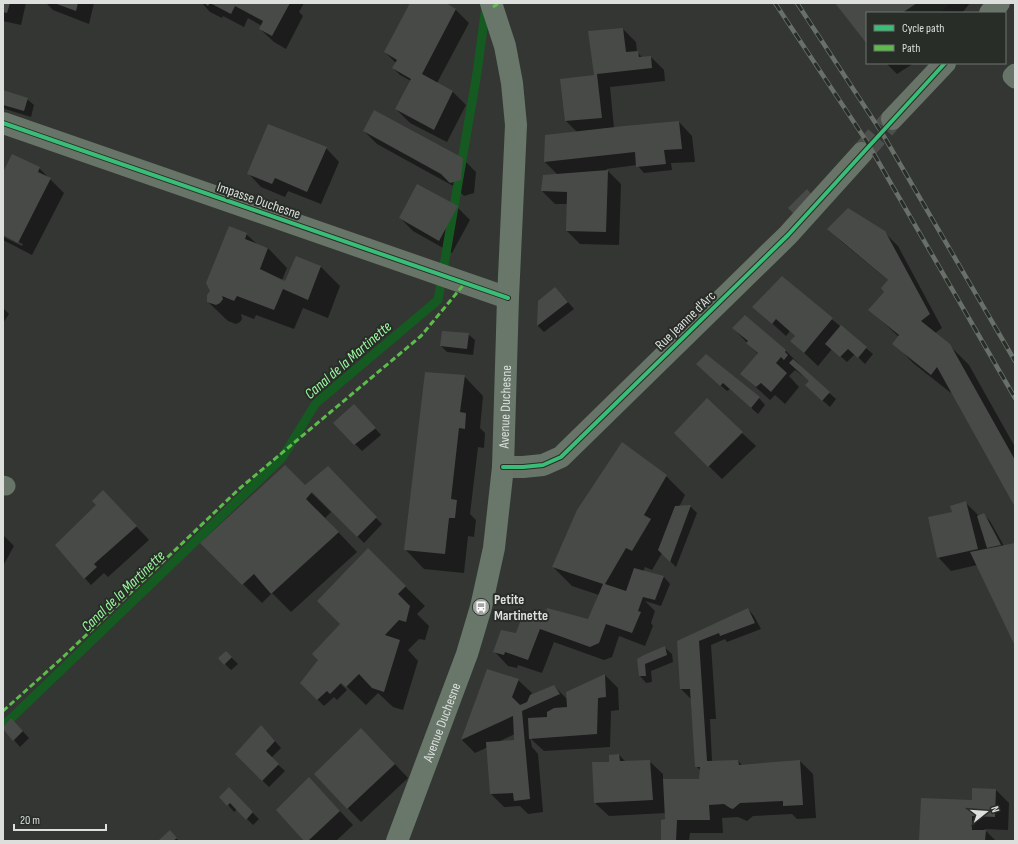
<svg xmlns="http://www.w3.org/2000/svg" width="1018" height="844" font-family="'Sofia Sans Condensed',sans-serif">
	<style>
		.built { fill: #394139 }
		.shadow { fill: #0007; fill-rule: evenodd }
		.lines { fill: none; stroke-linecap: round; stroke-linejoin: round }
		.stream { stroke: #155a21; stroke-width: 9 }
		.building { fill: #484a48 }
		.street-tunnel { stroke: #4c4f4c; stroke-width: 22; stroke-dasharray: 22 11; stroke-linecap: butt }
		.lane { stroke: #677467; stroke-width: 19 }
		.street { stroke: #677467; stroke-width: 22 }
		.secondary { stroke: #687769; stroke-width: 22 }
		.rail-casing { stroke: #687069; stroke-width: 4.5 }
		.rail { stroke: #282d28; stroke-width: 3; stroke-dasharray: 9; stroke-linecap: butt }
		.quiet { stroke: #5cbc4b; stroke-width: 3; stroke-dasharray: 6 3; stroke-linecap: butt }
		.cycleway-casing { stroke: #282d28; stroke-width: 6 }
		.cycleway { stroke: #3abd76; stroke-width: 4 }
		.labels { text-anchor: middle; stroke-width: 4; stroke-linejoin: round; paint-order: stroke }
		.street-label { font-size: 14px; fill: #dcdfdc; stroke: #282d28 }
		.poi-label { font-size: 14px; font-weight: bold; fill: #dcdfdc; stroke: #282d28; text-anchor: start }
		.water-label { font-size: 15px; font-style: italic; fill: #9bf9a0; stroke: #282d28 }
	</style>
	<rect width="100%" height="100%" fill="#333633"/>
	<!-- built -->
	<path class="built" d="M836,3H950L940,13H867Z"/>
	<!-- shadow -->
	<g class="shadow">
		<path d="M3,3H26L21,25L3,21Z"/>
		<path d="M46,3H94L89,24L53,10Z"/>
		<path d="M202,3H304L299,12L303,16L286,49L274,42L260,29L262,26L248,18L244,27L223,16L222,18L210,12Z"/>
		<path d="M411,3H444L455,9L469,23L437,83L453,92L466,105L447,142L410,123L396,109L411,81L400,75L393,68L396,63L385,52Z"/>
		<path d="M836,3H970L962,13H867V43Z"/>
		<path d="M623,29L636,42L637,52L643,58L651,57L664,70L665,81L610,87L614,128L679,122L692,136L695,162L671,163L672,170L644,173L637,165L606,169L621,184L619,245L580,244L567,231V204H555L542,191L558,175L545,162L578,133L566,121L562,80L595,76Z"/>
		<path d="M886,63H914L897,74Z"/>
		<path d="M3,91L27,99L34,105L31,117L5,109L3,107Z"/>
		<path d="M364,131L463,159L476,172L474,193L464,196L455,187L377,144Z"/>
		<path d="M326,148L339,162L321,204L288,191L285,197L261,187L248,173Z"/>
		<path d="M39,168L64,193L32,255L3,240V174ZM4,235L23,244L22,246L4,237Z"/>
		<path d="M457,207L470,220L452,253L413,231L400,218Z"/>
		<path d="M829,229L884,232L898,246L942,328L935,333L949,345L969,365L1015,447V505L952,392L951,393L913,363L894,343L899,337L870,310L886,292L889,281L842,242Z"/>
		<path d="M246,234L257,244L268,248L287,268L282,280L286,282L297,257L321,267L340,286L328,318L303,308L294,329L256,315L254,319L241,314L242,319L240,322L236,324L228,321L208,302Z"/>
		<path d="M782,277L873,354L865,364L855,354L847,362L832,349L818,366L792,341L795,336L790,331L786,336L754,307Z"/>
		<path d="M562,295L574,309L544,332L538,326L539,302Z"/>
		<path d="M3,308L9,314L3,323Z"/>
		<path d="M733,328L785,350L799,364L798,365L836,399L830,407L813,392L810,381L795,370L789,376L799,387L785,404L775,395L770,400L741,374L758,354Z"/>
		<path d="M468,334L475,340L473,355L447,352L441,346Z"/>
		<path d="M704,371L759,398L765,405L758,414L730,389L727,391Z"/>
		<path d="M464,376L483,396L480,428L485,433L484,448L478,447L470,514L476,520L474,537L468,536L464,573L424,569L405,549Z"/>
		<path d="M361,412L381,435L362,451L334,423Z"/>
		<path d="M675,433H742L756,446L722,479Z"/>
		<path d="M285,467L331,512L325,518L357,552L291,612L272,593L262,603L202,543Z"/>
		<path d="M666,476L685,495L679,507L690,506L697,513L676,567L662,553L652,570L645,567L643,572L664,577L670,584L661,606L645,601L655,611L651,623L653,626L645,646L619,636L612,657L604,660L554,642L542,673L518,665L517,668L508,666L495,652L517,634L545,619L589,621L599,595L572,586L553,567Z"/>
		<path d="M342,484L382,524L364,543L307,485Z"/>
		<path d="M966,503L979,516L983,514L990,521L1004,546L1015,544V644L977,565L951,571L938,557L953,512Z"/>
		<path d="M98,505H116L149,540L108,577L104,573L91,585L79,572Z"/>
		<path d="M3,535L14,546L3,566Z"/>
		<path d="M368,550L425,606L417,614L429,626L425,640L419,639L408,650L418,661L403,710L393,707L378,693L366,705L313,654L342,624Z"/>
		<path d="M748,609L754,616L761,629L727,642L725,639L711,645L716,719H710L712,761H738L743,766L800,761L813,774L816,818L797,819L792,814L753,816L747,821L738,817L722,818L723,833H690L689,841H662L666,820V813L609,816L595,803L610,763L619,755L626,762L649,761L663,774V780H700L701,771L696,766L691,699L681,689L678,642Z"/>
		<path d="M665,648L672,654L673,662L651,671L652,682L646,683L640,676L644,656Z"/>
		<path d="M226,652L238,664L231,670L219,658Z"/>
		<path d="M318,662L347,690L337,700L334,697L324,706L301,683Z"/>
		<path d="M488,670L518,680L532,693L530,696L554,686L568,700L567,692L605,675L618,688L619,710L611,711L610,747L544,751L530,738L532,747L538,754L543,812L528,814L520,806L504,807L491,794L488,747L475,753L462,740ZM515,734V741L498,742Z"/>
		<path d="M18,726L29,738L20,747L14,740Z"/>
		<path d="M268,733L281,748L271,758L285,771L269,787L236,754Z"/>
		<path d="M374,742L408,778L361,822L315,774Z"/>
		<path d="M309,778L353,825L336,841H305Z"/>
		<path d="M229,789L259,819L253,825L237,809L234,812L228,805Z"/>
		<path d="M996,790L1009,803L1008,830L984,829L996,841H920L973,801Z"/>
		<path d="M176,838L179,841H161Z"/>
	</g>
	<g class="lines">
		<!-- stream -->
		<path class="stream" d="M3,726L282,458L316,403L438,300L477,73L486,6"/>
	</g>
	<!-- building -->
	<g class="building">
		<path d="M3,3H10L7,13L3,12Z"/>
		<path d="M54,3H78L76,11Z"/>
		<path d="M204,3H290L272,36L259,29L263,21L235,6L231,14L210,3L208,6Z"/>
		<path d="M410,3H446L456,9L422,74L453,91L434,130L395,109L411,79L392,68L397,60L384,52Z"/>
		<path d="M835,3H917L902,13H867V44Z"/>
		<path d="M623,28L626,52L638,51L639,57L651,56L652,68L597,74L602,118L565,121L560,79L594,75L588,31Z"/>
		<path d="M3,90L28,98L24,111L3,105Z"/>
		<path d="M374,110L463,158L461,180L450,183L441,174L363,131Z"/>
		<path d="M679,121L682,149L664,150L666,164L636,167L635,152L544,162L545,135L624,126Z"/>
		<path d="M268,124L327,147L307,192L275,178L272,184L247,174Z"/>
		<path d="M12,154L40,167L38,172L51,178L18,243L3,235V172Z"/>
		<path d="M608,170L606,232L566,231L567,192L541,191L543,175Z"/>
		<path d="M417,184L458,206L439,241L399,218Z"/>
		<path d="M807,189L813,196L795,215L788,208Z"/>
		<path d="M848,208L885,231L930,314L921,321L950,344L1015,460V507L937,367L931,375L892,344L899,335L868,310L884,292L881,288L888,280L827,229Z"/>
		<path d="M229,226L247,233L245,239L268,248L260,269L285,281L296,256L321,266L308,300L283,289L274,310L237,296L234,301L222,296L223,299L220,303L216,305L207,302V295L210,291L206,283Z"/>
		<path d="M782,276L833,318L804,353L790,341L795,336L776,319L772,324L752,307Z"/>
		<path d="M555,287L568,302L537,326L538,301Z"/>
		<path d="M745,315L786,350L785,352L788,355L784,360L781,357L776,363L787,373L771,392L761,383L756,387L740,374L758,353L746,343L748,341L732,328Z"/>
		<path d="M841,325L867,347L858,358L848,349L840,357L825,344Z"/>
		<path d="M442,331L469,333L467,349L440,346Z"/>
		<path d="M706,354L760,397L751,408L723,383L720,386L696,364Z"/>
		<path d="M793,359L830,392L822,401L805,385L809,381L789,363Z"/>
		<path d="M425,372L465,375L460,412L466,413L465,429L459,428L451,499L457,500L455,518H449L445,554L404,550Z"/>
		<path d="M707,398L743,432L708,467L674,433Z"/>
		<path d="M354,404L376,428L354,445L333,423Z"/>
		<path d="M622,442L667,475L644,515L651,519L632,551L626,548L605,584L626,591L634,568L664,576L655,600L643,597L638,611L641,612L632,633L606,624L599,643L590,647L540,629L528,660L505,652L504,655L493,652L501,630L516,633L524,611L545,618L547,608L588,619L603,584L552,567L577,510Z"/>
		<path d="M285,465L305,485L328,466L377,517L357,537L312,492L306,499L339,532L271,594L254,574L242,585L200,543Z"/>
		<path d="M103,490L137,526L94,564L97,567L84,579L55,545L96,505L92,501Z"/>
		<path d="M966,501L978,549L937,558L928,517L952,512L950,506Z"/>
		<path d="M691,505L670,562L658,550L675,506Z"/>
		<path d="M984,513L1001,545L987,548L977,516Z"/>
		<path d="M1015,543V646L970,552Z"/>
		<path d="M368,548L406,586L398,594L410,606L406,622L399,620L385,635L400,640L384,692L372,688L359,674L346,687L341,683L330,694L327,691L317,700L300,683L318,660L312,654L340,624L317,601Z"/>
		<path d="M748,608L755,623L720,636L719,633L699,641L707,761L738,760L739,765L800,760L803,805L783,806V801L740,803L733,809L730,808L724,804L709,805L710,820H677L676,841H661V820L665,819L663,779H699L700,767H695L690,689H680L677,641Z"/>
		<path d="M665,646L667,655L645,664L646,676H639L637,659L644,655Z"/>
		<path d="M226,651L232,657L224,665L218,658Z"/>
		<path d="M487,669L519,679L512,697L520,705L527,702L530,695L554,685L560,694L522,711L530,799L514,801L513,793L490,794L486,742L514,740L513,716L461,740Z"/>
		<path d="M605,674L606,697L598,698L597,734L529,739L528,718L547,717V712L554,708L567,707L566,692Z"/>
		<path d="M11,718L23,731L13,741L3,729V727Z"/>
		<path d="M261,725L275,741L266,751L279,764L262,781L235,754Z"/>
		<path d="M361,728L395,764L347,809L314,774Z"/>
		<path d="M619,754L620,761L650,760L653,800L594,803L592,762H609V755Z"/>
		<path d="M309,777L340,811L308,841H304L276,810Z"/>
		<path d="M229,787L253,812L246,820L230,803L227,806L219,797Z"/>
		<path d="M972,788L996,789L995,817L972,816V830H986L985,841H919L921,798L972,800Z"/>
		<path d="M170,830L177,838L173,841H160L159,840Z"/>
	</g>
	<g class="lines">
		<!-- street-tunnel -->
		<path class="street-tunnel" d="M862,153L892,119"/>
		<!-- lane -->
		<g class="lane">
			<path d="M1015,73L1012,76L1015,79"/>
			<path d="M3,485L6,486"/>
		</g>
		<!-- street -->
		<g class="street">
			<path d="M990,13L999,3"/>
			<path d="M892,119L945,63"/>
			<path d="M3,123L508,298"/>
			<path d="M503,467H523L543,465L561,457L788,235L862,153"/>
		</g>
		<!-- secondary -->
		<path class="secondary" id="s1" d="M397,841L467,654L481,607L494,548L503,467L508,298L516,125L512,83L505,46L491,3"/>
		<defs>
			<g id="rail">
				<path d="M775,3L867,142L1015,398"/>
				<path d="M797,3L882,133L1015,361"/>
			</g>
		</defs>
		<!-- rail casing -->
		<use href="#rail" class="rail-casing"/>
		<!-- rail -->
		<use href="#rail" class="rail"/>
		<!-- quiet -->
		<g class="quiet">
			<path d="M493,7L499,3"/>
			<path d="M3,711L60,660L239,489L421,336L465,283"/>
		</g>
		<defs>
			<g id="cycleway">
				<path d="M3,123L508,298"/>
				<path d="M503,467H523L543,465L561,457L788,235L945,63"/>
			</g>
		</defs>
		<!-- cycleway casing -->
		<use href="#cycleway" class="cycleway-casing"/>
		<!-- cycleway -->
		<use href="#cycleway" class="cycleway"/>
	</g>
	<!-- icons -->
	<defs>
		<symbol id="bus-disc" viewBox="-11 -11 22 22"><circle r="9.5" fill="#a1a4a1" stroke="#282d28"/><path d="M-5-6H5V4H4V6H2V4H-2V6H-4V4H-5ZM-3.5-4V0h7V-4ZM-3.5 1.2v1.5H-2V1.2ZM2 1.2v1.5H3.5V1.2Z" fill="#fff"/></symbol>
	</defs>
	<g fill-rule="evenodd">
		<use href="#bus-disc" x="471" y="597" width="20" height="20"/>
	</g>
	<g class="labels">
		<!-- street labels -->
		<g class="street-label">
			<text transform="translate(259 200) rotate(19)" y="5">Impasse Duchesne</text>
			<text transform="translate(685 320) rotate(-44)" y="5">Rue Jeanne d'Arc</text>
			<text dy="5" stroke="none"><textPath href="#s1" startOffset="451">Avenue Duchesne</textPath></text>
			<text dy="5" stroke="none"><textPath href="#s1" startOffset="127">Avenue Duchesne</textPath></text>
		</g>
		<!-- poi labels -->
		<g class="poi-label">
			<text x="494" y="604">Petite<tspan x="494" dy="16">Martinette</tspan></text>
		</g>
		<!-- water labels -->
		<g class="water-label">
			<text transform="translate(348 360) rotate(-41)" y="5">Canal de la Martinette</text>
			<text transform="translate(123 591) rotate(-44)" y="5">Canal de la Martinette</text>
		</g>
	</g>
	<!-- border -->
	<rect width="1018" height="844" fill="none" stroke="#dcdfdc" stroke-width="8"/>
	<!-- legend -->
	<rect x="866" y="12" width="140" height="52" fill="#282d28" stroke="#707470"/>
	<rect x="874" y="25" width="20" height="6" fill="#3abd76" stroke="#707470"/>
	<text x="902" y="32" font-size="12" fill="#dcdfdc">Cycle path</text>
	<rect x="874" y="45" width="20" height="6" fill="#5cbc4b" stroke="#707470"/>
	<text x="902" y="52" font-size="12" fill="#dcdfdc">Path</text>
	<!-- north arrow -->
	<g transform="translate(986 812) rotate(73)" stroke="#282d28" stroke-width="3" paint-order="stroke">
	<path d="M0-3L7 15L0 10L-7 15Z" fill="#dcdfdc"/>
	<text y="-6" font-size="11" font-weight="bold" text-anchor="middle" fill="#dcdfdc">N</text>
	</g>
	<!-- scale -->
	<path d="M14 824v6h92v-6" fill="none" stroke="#dcdfdc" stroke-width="2"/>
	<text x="20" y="824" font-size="12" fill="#dcdfdc" stroke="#282d28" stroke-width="3" paint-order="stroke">20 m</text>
</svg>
